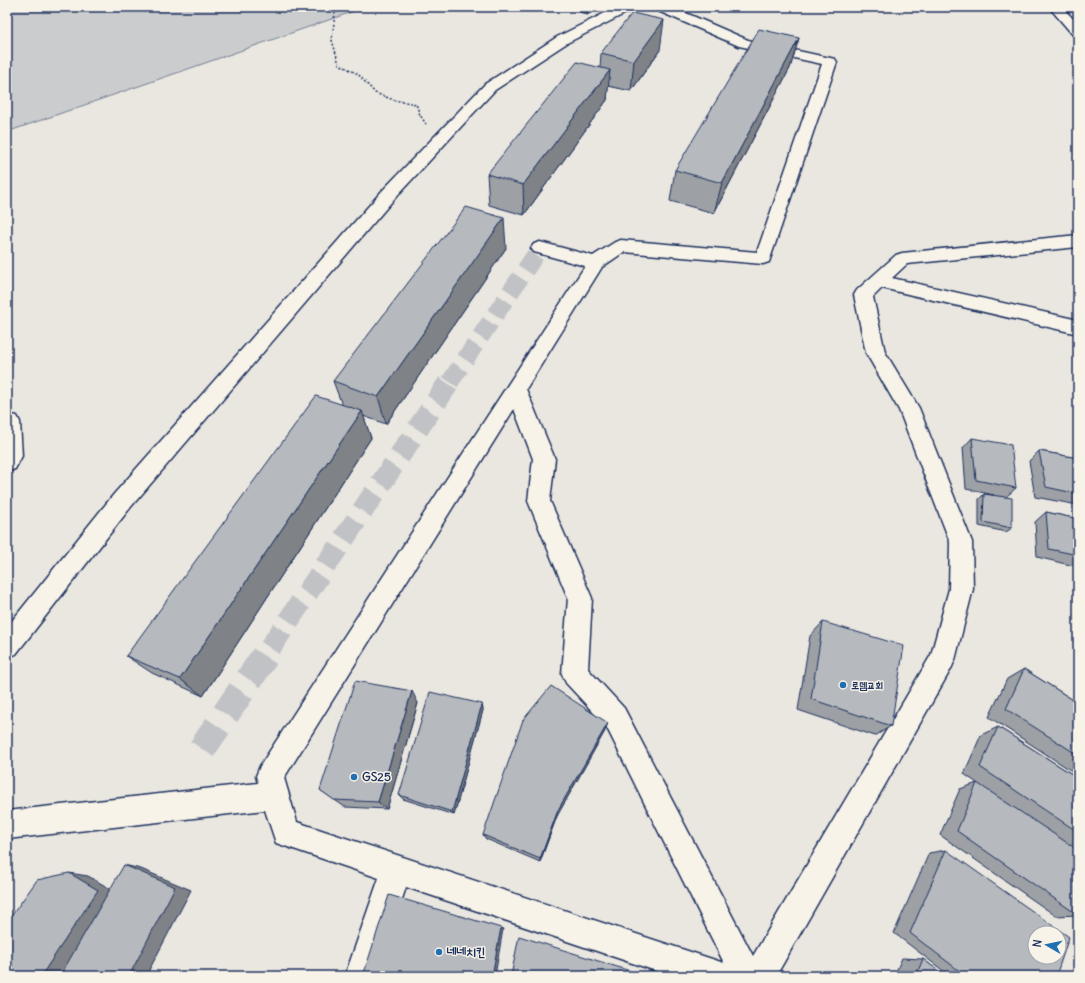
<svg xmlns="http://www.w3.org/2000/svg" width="1085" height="983" font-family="Delius,'Poor Story',sans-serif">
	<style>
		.green { fill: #cbcccd; stroke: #737e96 }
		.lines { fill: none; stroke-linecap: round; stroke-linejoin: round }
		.minor-tunnel-far2 { stroke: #c1c2c6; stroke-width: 18; stroke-dasharray: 18 9; stroke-linecap: butt }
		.minor-tunnel-far1 { stroke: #c1c2c6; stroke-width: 22; stroke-dasharray: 22 11; stroke-linecap: butt }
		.minor-tunnel { stroke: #c1c2c6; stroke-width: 28; stroke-dasharray: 28 14; stroke-linecap: butt }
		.minor-casing { stroke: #1b2f5e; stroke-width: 3 }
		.path { stroke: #1b2f5e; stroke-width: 1.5; stroke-dasharray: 2 2; stroke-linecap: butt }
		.minor { fill: #f7f3e8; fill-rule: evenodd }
		.wall { fill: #9da0a4; stroke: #1b2f5e }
		.shaded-wall { fill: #7f8286; stroke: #1b2f5e }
		.building { fill: #b6babf; stroke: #1b2f5e; fill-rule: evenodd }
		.poi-dot { fill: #1f6fb2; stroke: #f7f3e8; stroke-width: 1.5 }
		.labels { text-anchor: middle; stroke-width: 3; stroke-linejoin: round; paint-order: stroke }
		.poi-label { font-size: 10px; font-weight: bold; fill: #1b2f5e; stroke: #f7f3e8; text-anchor: start }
		.near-poi-label { font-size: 12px; font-weight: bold; fill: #1b2f5e; stroke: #f7f3e8; text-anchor: start }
	</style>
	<rect width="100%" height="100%" fill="#eae7e0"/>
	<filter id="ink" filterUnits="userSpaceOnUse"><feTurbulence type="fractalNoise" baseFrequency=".025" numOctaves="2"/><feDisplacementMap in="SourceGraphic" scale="8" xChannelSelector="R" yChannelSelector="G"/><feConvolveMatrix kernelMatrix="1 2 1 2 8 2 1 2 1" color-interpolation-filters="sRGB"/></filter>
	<g filter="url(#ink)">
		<!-- green -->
		<path class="green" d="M7,7H366L7,132Z"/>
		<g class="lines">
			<!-- minor-tunnel-far2 -->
			<path class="minor-tunnel-far2" d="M450,382L540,248"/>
			<!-- minor-tunnel-far1 -->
			<path class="minor-tunnel-far1" d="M270,648L450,381"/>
			<!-- minor-tunnel -->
			<path class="minor-tunnel" d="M202,749L271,647"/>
			<defs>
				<g id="minor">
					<path d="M617,7H633L632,10L567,43L495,90L394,199L130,508L16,654L7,658V627L114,494L382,191L485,84L557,37Z"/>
					<path d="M655,7H672L748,40L835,59L837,62L769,262L763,264L624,252L602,267L526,389L555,459L550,501L592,598L588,669L624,708L753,956L931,655L949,589L950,542L899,410L866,353L854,295L857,290L896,255L902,253L1078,235V247L907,264L892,278L1078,320V334L882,288L873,297L885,352L919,408L972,542L973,589L955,660L951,669L776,976H671L406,887L377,976H345L379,878L276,843L265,810L7,839V811L258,783L256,776L260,766L585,266L534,252L531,248L534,244L540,242L593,256L615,242L621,240L757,252L822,64L739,46L656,10ZM514,409L533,459L528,501L568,598L562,674L566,683L606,726L724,963L297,822L284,778Z"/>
					<path d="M1049,7H1062L1078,24V36L1073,35Z"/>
					<path d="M1070,7H1078V11L1071,10Z"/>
					<path d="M7,414L17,416L20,422L22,456L15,469L7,472Z"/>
				</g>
			</defs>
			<!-- minor casing -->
			<use href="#minor" class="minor-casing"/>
			<!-- path -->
			<path class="path" d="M351,7L335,13L332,40L339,64L358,74L375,93L394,100L416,104L420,115L426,124"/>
			<!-- minor -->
			<use href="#minor" class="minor"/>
		</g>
		<!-- wall -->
		<g class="wall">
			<path d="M569,7H601L587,15Z"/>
			<path d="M799,38L790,68L714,213L670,201L675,170Z"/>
			<path d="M660,50L631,91L608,86L607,100L524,215L489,205L487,174L600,68L601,53Z"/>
			<path d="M506,248L386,424L363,416L371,438L203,696L152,673L126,656L342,405L333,381Z"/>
			<path d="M972,438L1016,488L1006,497L1012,528L1006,532L979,526V499L984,494L994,495L966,489L963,448Z"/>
			<path d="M1039,451L1078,458V505L1035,497L1029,461Z"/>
			<path d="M1046,512L1078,519V567L1037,557L1035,522Z"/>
			<path d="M823,622L891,726L875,736L798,710L810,636Z"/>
			<path d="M1024,669L1078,703V775L989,717L1007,679Z"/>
			<path d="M418,703L387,809L345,807L320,790Z"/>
			<path d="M482,704L483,710L454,815L403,799L399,795Z"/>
			<path d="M998,727L1078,778V915L1056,916L940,835L960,789L977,783L964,774L981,735Z"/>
			<path d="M605,731L557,816L540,862L486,839L483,835Z"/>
			<path d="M946,850L1056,976H950L894,933L929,853Z"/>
			<path d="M902,958L923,959L945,976H894Z"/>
		</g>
		<!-- shaded-wall -->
		<g class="shaded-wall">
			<path d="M587,7H601L587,15Z"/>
			<path d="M664,20L660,50L631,91L634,61Z"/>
			<path d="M799,38L790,68L714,213L722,183Z"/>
			<path d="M610,70L607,100L524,215L523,185Z"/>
			<path d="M504,218L506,248L386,424L378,397Z"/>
			<path d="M362,411L371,438L203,696L180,679Z"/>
			<path d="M412,691L418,703L387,809L378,802Z"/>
			<path d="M482,704L483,710L454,815L452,812Z"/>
			<path d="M608,723L605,731L557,816L540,862V859L558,810Z"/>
			<path d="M124,865L141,869L191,890L146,976H129Z"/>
			<path d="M69,873L88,876L116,892L62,976H41Z"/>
			<path d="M501,928L503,929L495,976H492Z"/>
		</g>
		<!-- building -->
		<g class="building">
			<path d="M632,13L664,20L634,61L601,53Z"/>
			<path d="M759,29L799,38L722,183L675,170Z"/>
			<path d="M577,62L610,70L523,185L487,174Z"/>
			<path d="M466,207L504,218L378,397L333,381Z"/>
			<path d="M316,396L362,411L180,679L126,656Z"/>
			<path d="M972,438L1011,445L1016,488L976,480Z"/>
			<path d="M1039,451L1078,458V494L1046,487Z"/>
			<path d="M984,494L1012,498V528L983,522Z"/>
			<path d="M1046,512L1078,519V555L1049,549Z"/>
			<path d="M823,622L904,646L891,726L811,699Z"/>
			<path d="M1024,669L1078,703V755L1006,709Z"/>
			<path d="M355,681L412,691L378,802L334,800L320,790Z"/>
			<path d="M551,686L608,723L558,810L540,859L483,835L523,720Z"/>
			<path d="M430,692L482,704L452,812L399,795Z"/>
			<path d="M998,727L1078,778V832L980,767Z"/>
			<path d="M977,783L1078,850V915L957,831Z"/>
			<path d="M946,850L1069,937L1056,976H966L910,933ZM1035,933H1059V957H1035Z"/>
			<path d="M124,865L175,887L129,976H60Z"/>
			<path d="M69,873L98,890L41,976H7V922L37,880Z"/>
			<path d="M389,895L501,928L492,976H363Z"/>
			<path d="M519,936L646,976H511Z"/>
			<path d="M923,959L945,976H916Z"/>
		</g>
	</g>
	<!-- markers -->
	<g class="poi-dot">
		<circle cx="843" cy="685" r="4"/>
		<circle cx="354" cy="777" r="4"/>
		<circle cx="439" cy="952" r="4"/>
	</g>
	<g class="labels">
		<!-- poi labels -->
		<g class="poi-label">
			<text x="851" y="689">로뎀교회</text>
		</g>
		<!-- near-poi labels -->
		<g class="near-poi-label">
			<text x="362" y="781">GS25</text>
			<text x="447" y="956">네네치킨</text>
		</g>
	</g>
	<!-- margin -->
	<rect width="1085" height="983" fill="none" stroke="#f7f3e8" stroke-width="24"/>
	<rect x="12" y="12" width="1061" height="959" fill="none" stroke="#1b2f5e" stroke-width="1.5" filter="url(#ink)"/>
	<!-- north arrow -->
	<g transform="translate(1047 945) rotate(279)"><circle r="19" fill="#f7f3e8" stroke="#9fa5b1"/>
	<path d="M0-3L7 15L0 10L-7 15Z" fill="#1f6fb2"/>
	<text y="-6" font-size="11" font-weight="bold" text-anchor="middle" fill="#1b2f5e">N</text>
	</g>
</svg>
